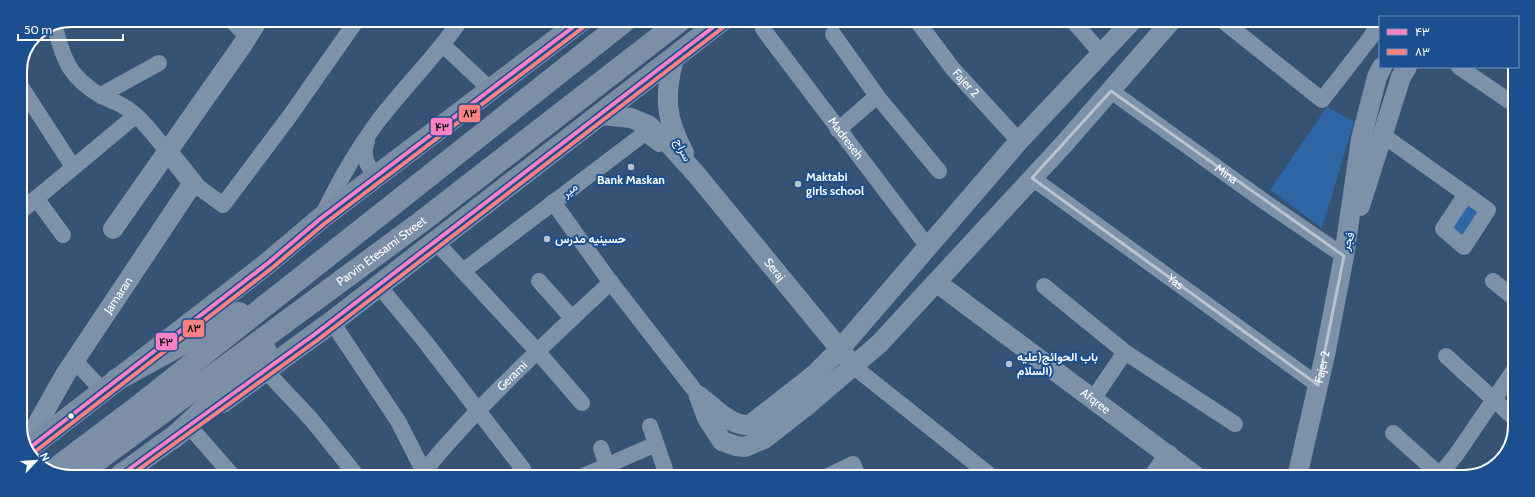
<svg xmlns="http://www.w3.org/2000/svg" width="1535" height="497" font-family="Cabin,Vazirmatn,sans-serif">
	<style>
		.green { fill: #2f66a5 }
		.lines { fill: none; stroke-linecap: round; stroke-linejoin: round }
		.minor { stroke: #7d92a8; stroke-width: 16 }
		.tertiary { stroke: #7d92a8; stroke-width: 20 }
		.secondary { stroke: #798da4; stroke-width: 22 }
		.primary { stroke: #7d8ea7; stroke-width: 22 }
		.bus-1-casing { stroke: #1b4f8f; stroke-width: 7 }
		.bus-2-casing { stroke: #1b4f8f; stroke-width: 7 }
		.bus-1 { stroke: #ff80c5; stroke-width: 4 }
		.bus-2 { stroke: #ff8080; stroke-width: 4 }
		.marked { fill: none; stroke: #b9c2ce; stroke-width: 3; stroke-linejoin: round }
		.poi-dot { fill: #b9c2ce; stroke: #1b4f8f; stroke-width: 1.5 }
		.bus-dot { fill: #fff; stroke: #1b4f8f; stroke-width: 1.5 }
		.labels { text-anchor: middle; stroke-width: 4; stroke-linejoin: round; paint-order: stroke }
		.street-label { font-size: 12px; fill: #fff; stroke: #1b4f8f }
		.poi-label { font-size: 12px; font-weight: bold; fill: #fff; stroke: #1b4f8f; text-anchor: start }
		.rim { fill: none; stroke: #fff; stroke-width: 2 }
		.line-badge { stroke: #1b4f8f; stroke-width: 1.5 }
		.pale-badge-label { font-size: 11px; text-anchor: middle; font-weight: bold; fill: #111 }
	</style>
	<rect width="100%" height="100%" fill="#365274"/>
	<!-- green -->
	<g class="green">
		<path d="M1327,107L1354,122L1322,228L1270,190Z"/>
		<path d="M1467,199L1482,212L1464,240L1449,228Z"/>
	</g>
	<g class="lines">
		<!-- minor -->
		<g class="minor">
			<path d="M231,20L247,36"/>
			<path id="s1" d="M917,21L953,69L1019,141"/>
			<path d="M1073,21L1101,53"/>
			<path d="M1223,21L1322,100L1371,37L1379,22"/>
			<path d="M55,27C64,62 70,78 103,97C110,100 117,102 123,106C141,116 154,136 168,152"/>
			<path id="s2" d="M763,29L928,247"/>
			<path d="M833,34L877,96L939,171"/>
			<path d="M443,45L491,90"/>
			<path d="M1459,67L1515,105"/>
			<path d="M20,85L73,167"/>
			<path id="s3" d="M1111,91L1265,202L1344,256"/>
			<path d="M101,95L159,63"/>
			<path d="M838,130L877,96"/>
			<path d="M1384,136L1488,210L1464,247L1443,229L1466,194"/>
			<path d="M367,141C362,155 366,166 377,176"/>
			<path id="s4" d="M1032,178L1318,385"/>
			<path d="M193,183L223,205L289,117L357,20"/>
			<path d="M36,198L63,235"/>
			<path d="M553,202L609,280L699,396"/>
			<path d="M20,212L135,116"/>
			<path d="M322,216C338,183 357,149 379,120C405,86 436,56 460,21"/>
			<path d="M436,242L537,351L582,403"/>
			<path d="M463,271L645,133L659,144"/>
			<path d="M539,281L572,318"/>
			<path d="M1493,281L1514,298"/>
			<path d="M379,286L423,339L523,469L516,476"/>
			<path d="M1044,286L1125,352L1235,424"/>
			<path d="M332,322L398,421L426,476"/>
			<path d="M1446,356L1513,417"/>
			<path d="M75,361L103,391"/>
			<path d="M853,366L991,476"/>
			<path d="M265,370L311,419L357,476"/>
			<path d="M1093,399L1125,352"/>
			<path d="M189,426L232,475"/>
			<path d="M650,426L666,472"/>
			<path d="M1393,433L1442,477"/>
			<path d="M601,448L610,475"/>
			<path id="s5" d="M420,476C478,405 545,344 611,282"/>
			<path d="M583,476L656,444"/>
			<path d="M828,476L853,464L858,476"/>
			<path d="M1438,477L1456,455L1514,370"/>
		</g>
		<!-- tertiary -->
		<g class="tertiary">
			<path d="M674,58C664,97 665,117 684,153"/>
			<path id="s6" d="M601,115L631,118L648,125L669,144L696,174L848,359"/>
			<path d="M1360,206L1401,77L1407,67"/>
			<path d="M113,229L243,44L258,20"/>
			<path id="s7" d="M936,282L1197,477"/>
			<path d="M699,396L707,418L722,441L736,446L745,447L764,439L810,403L879,344L1064,144L1171,21"/>
			<path d="M699,396C714,407 731,427 750,425L814,375L840,349L1019,141L1132,21"/>
			<path id="s8" d="M26,444L65,375L193,183L168,152"/>
			<path d="M1153,477L1169,455"/>
			<path id="s9" d="M1297,477L1325,355L1344,256L1361,139L1377,77L1382,67"/>
		</g>
		<!-- secondary -->
		<g class="secondary">
			<path d="M222,402L332,322L721,21"/>
			<path d="M28,449L268,263L320,219L581,21"/>
			<path d="M121,475L186,428"/>
		</g>
		<!-- primary -->
		<g class="primary">
			<path d="M116,380L239,313"/>
			<path d="M172,439L266,351"/>
			<path d="M52,471L141,404L625,21"/>
			<path id="s10" d="M78,475L421,222L680,21"/>
		</g>
		<defs>
			<g id="bus-1">
				<path d="M28,449L268,263L320,219L581,21"/>
				<path d="M121,475L315,334L721,21"/>
			</g>
			<g id="bus-2">
				<path d="M32,454L272,268L324,224L585,26"/>
				<path d="M131,475L319,339L725,26"/>
			</g>
		</defs>
		<!-- bus-1 casing -->
		<use href="#bus-1" class="bus-1-casing"/>
		<!-- bus-2 casing -->
		<use href="#bus-2" class="bus-2-casing"/>
		<!-- bus-1 -->
		<use href="#bus-1" class="bus-1"/>
		<!-- bus-2 -->
		<use href="#bus-2" class="bus-2"/>
	</g>
	<!-- marked area -->
	<path class="marked" d="M1111,91L1344,256L1318,385L1032,178Z"/>
	<!-- markers -->
	<g class="poi-dot">
		<circle cx="631" cy="167" r="4"/>
		<circle cx="798" cy="184" r="4"/>
		<circle cx="547" cy="239" r="4"/>
		<circle cx="1009" cy="364" r="4"/>
	</g>
	<circle class="bus-dot" cx="71" cy="416" r="3.5"/>
	<g class="labels">
		<!-- street labels -->
		<g class="street-label">
			<text dy="4" stroke="none"><textPath href="#s1" startOffset="79">Fajer 2</textPath></text>
			<text dy="4" stroke="none"><textPath href="#s2" startOffset="137">Madreseh</textPath></text>
			<text transform="translate(683 150) rotate(63)" y="4">سراج</text>
			<text dy="4" stroke="none"><textPath href="#s3" startOffset="142">Mina</textPath></text>
			<text transform="translate(570 190) rotate(-37)" y="4">میر</text>
			<text transform="translate(1348 241) rotate(-71)" y="4">فجر</text>
			<text dy="4" stroke="none"><textPath href="#s10" startOffset="377">Parvin Etesami Street</textPath></text>
			<text dy="4" stroke="none"><textPath href="#s6" startOffset="241">Seraj</textPath></text>
			<text dy="4" stroke="none"><textPath href="#s4" startOffset="177">Yas</textPath></text>
			<text dy="4" stroke="none"><textPath href="#s8" startOffset="175">Jamaran</textPath></text>
			<text dy="4" stroke="none"><textPath href="#s9" startOffset="113">Fajer 2</textPath></text>
			<text dy="4" stroke="none"><textPath href="#s5" startOffset="136">Gerami</textPath></text>
			<text dy="4" stroke="none"><textPath href="#s7" startOffset="199">Afqree</textPath></text>
		</g>
		<!-- poi labels -->
		<g class="poi-label">
			<text x="806" y="181">Maktabi<tspan x="806" dy="14">girls school</tspan></text>
			<text x="631" y="184" text-anchor="middle">Bank Maskan</text>
			<text x="555" y="243">حسینیه مدرس</text>
			<text x="1017" y="361">باب الحوائج(علیه<tspan x="1017" dy="14">السلام)</tspan></text>
		</g>
	</g>
	<!-- crop -->
	<path d="M0 0H1535V497H0ZM71 27H1464A44 44 0 0 1 1508 71V426A44 44 0 0 1 1464 470H71A44 44 0 0 1 27 426V71A44 44 0 0 1 71 27Z" fill="#1b4f8f" fill-rule="evenodd"/>
	<path class="rim" d="M71 27H1464A44 44 0 0 1 1508 71V426A44 44 0 0 1 1464 470H71A44 44 0 0 1 27 426V71A44 44 0 0 1 71 27Z"/>
	<g class="line-badge">
		<rect x="458" y="104" width="23" height="19" rx="4" fill="#ff8080"/>
		<rect x="430" y="117" width="23" height="19" rx="4" fill="#ff80c5"/>
		<rect x="182" y="319" width="23" height="19" rx="4" fill="#ff8080"/>
		<rect x="155" y="332" width="23" height="19" rx="4" fill="#ff80c5"/>
	</g>
	<g class="pale-badge-label">
		<text x="470" y="117">۸۳</text>
		<text x="442" y="131">۴۳</text>
		<text x="194" y="332">۸۳</text>
		<text x="166" y="346">۴۳</text>
	</g>
	<!-- legend -->
	<rect x="1379" y="16" width="140" height="52" fill="#1b4f8f" stroke="#7695bc"/>
	<rect x="1387" y="29" width="20" height="6" fill="#ff80c5" stroke="#7695bc"/>
	<text x="1415" y="36" font-size="12" fill="#ffffff">۴۳</text>
	<rect x="1387" y="49" width="20" height="6" fill="#ff8080" stroke="#7695bc"/>
	<text x="1415" y="56" font-size="12" fill="#ffffff">۸۳</text>
	<!-- north arrow -->
	<g transform="translate(36 461) rotate(65)" stroke="#1b4f8f" stroke-width="3" paint-order="stroke">
	<path d="M0-3L7 15L0 10L-7 15Z" fill="#ffffff"/>
	<text y="-6" font-size="11" font-weight="bold" text-anchor="middle" fill="#ffffff">N</text>
	</g>
	<!-- scale -->
	<path d="M18 34v6h105v-6" fill="none" stroke="#ffffff" stroke-width="2"/>
	<text x="24" y="34" font-size="12" fill="#ffffff" stroke="#1b4f8f" stroke-width="3" paint-order="stroke">50 m</text>
</svg>
